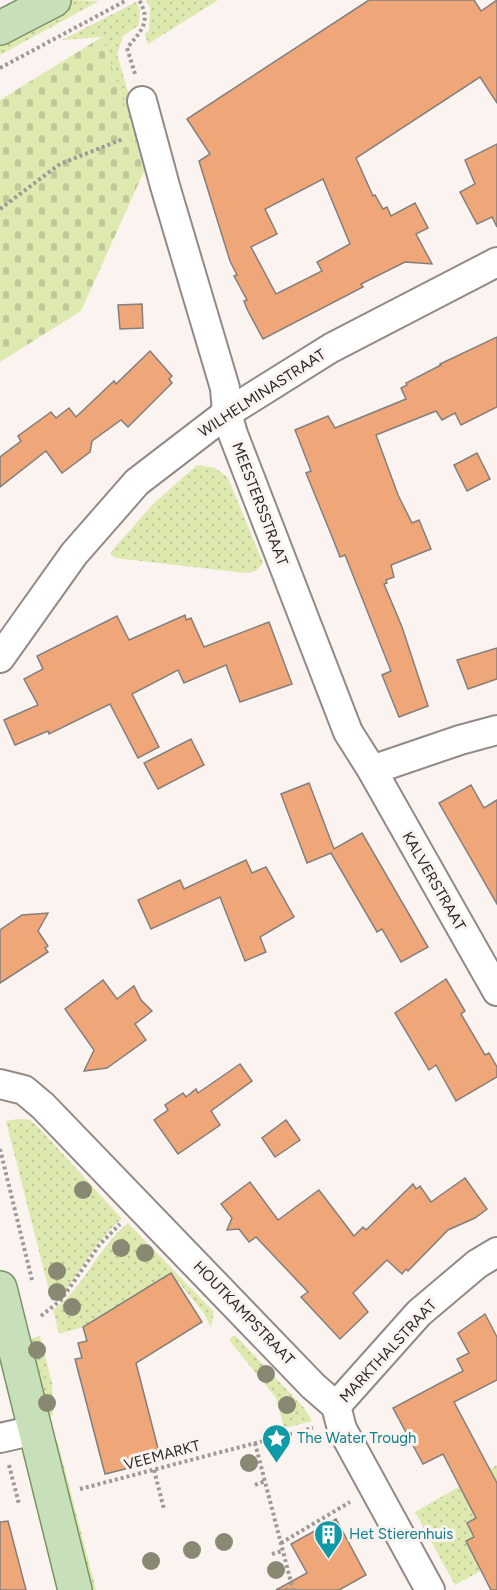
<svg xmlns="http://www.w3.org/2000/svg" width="497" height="1590" font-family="Figtree,sans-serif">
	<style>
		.green { fill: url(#green-dots) }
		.cemetery { fill: url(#cemetery-stones) }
		.building { fill: #efa679; stroke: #857f7b; stroke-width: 1.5; fill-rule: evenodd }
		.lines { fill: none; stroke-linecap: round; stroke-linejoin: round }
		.minor-casing { stroke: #918a87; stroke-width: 32 }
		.major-casing { stroke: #7a9367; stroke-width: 36 }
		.path { stroke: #9f9997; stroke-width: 4; stroke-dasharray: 3 3; stroke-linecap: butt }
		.minor { stroke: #fff; stroke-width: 28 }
		.major { stroke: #c8e0b9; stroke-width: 33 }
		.tree { fill: #888873 }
		.labels { text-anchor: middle; stroke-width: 6; stroke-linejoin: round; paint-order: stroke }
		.street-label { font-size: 15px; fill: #2b2827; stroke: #faf3ef }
		.culture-label { font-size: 15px; fill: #0d838f; stroke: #faf3ef; text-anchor: start }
	</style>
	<defs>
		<pattern id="green-dots" width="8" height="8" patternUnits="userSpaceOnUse" patternTransform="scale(1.5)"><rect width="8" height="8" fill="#dee9b0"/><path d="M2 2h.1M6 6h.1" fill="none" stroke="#bfc897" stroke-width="1.8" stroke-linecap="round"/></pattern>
		<pattern id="cemetery-stones" width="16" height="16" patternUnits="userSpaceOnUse" patternTransform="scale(1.5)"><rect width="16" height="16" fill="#dee9b0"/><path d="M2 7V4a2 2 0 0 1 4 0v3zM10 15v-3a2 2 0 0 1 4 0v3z" fill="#bfc897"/></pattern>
	</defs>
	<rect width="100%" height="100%" fill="#faf3ef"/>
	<!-- green -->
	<g class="green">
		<path d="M72,0L99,1L0,55V40Z"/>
		<path d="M146,0H218L148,44L145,34L149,30L150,8Z"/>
		<path d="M136,2L140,10L139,25L123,36L117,54L150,167L145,169L102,37L62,40Z"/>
		<path d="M197,465L215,468L228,478L263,563L256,571L246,573L115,558L110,553L153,504Z"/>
		<path d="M20,1119L30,1120L41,1130L122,1219C96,1239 81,1271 60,1297L52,1302L6,1121Z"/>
		<path d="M128,1223L214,1312L211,1327L203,1312L171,1273L83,1327L59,1334L53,1310C84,1288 98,1247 128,1223Z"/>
		<path d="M40,1336L52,1383L53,1415L43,1418L27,1340Z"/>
		<path d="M233,1336H236L305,1409L312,1421L284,1428L276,1398L229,1340Z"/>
		<path d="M52,1440H56L58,1443L96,1590H85Z"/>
		<path d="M497,1465V1562L455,1585L415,1512Z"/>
	</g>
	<!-- cemetery -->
	<path class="cemetery" d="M102,37L145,169L81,311L0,362V100Z"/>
	<!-- building -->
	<g class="building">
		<path d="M369,0H474L481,11L497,0V103L480,77L356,158L373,196L375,195L383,209L387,207L391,216L415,203L428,228L416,234L432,264L405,262L361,284L363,287L263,339L247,309L244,301L247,300L234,276L237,275L230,261L199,161L210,154L187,119ZM323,179L350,244L317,262L322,271L276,294L251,247L277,234L265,209Z"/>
		<path d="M497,144V227L492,217L477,224L460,192L475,184L465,160Z"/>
		<path d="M142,304L143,328L120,329L118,305Z"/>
		<path d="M497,337V407L461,425L455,413L442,420L436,411L376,435L398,495L412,523L419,520L431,549L391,565L394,577L386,580L387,583L384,584L402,627L428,706L399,717L382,675L391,671L345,555L340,557L333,539L306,473L311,471L295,430L328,416L335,428L406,399L401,388L407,385L406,383L441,365L440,364Z"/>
		<path d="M150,351L172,376L169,379L172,383L128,427L121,420L92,441L90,452L62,473L46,451L0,487V457L21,441L18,436L51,412L56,418L69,408L76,417L114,381L116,384Z"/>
		<path d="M477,453L490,479L467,491L454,465Z"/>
		<path d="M185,615L186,620L191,618L204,647L269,622L292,684L240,702L226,665L184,683L178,670L132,694L159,747L138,758L110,704L49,734L48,731L15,745L4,720L38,705L24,679L43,669L37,656L117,616L129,640Z"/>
		<path d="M497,648V679L468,689L457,660Z"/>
		<path d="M191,739L204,765L158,789L144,763Z"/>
		<path d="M309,783L334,849L362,833L428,947L401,962L382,929L377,932L331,853L307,863L281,794Z"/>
		<path d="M471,785L484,808L497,800V904L439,803Z"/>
		<path d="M246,860L252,873L266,867L294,917L260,937L266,952L245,961L220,897L151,929L138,900L180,880L184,889Z"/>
		<path d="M48,913L38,931L48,946L45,948L48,952L0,983V930L22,915Z"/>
		<path d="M446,979L465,1011L461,1014L485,1055L489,1053L497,1067V1077L456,1101L436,1065L429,1070L395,1013Z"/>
		<path d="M103,980L117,999L134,986L141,1000L152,1011L135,1024L146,1040L107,1068L84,1071L94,1050L65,1009Z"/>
		<path d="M240,1064L252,1081L211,1111L220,1125L178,1154L154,1120L168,1110L165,1105L183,1093L186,1097L196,1089L198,1093Z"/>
		<path d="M286,1120L300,1140L275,1157L262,1138Z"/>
		<path d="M465,1178L487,1209L475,1218L448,1230L408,1271L406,1269L402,1274L387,1260L353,1293L368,1312L340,1339L301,1297L308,1292L256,1237L249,1242L239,1229L227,1230L232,1218L221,1204L250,1182L278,1220L319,1190L354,1236L363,1227L366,1230L413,1184L416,1189L420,1186L431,1202Z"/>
		<path d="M171,1273L202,1322L136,1363L161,1460L105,1474L75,1359L82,1358L78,1343L87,1341L83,1327Z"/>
		<path d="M485,1314L497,1337V1380L454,1402L497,1483V1590H491L466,1541L474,1537L467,1523L476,1518L443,1454L423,1464L393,1408L463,1371L457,1359L469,1353L458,1333Z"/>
		<path d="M336,1519L366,1575L339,1590H276L307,1573L291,1544Z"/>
		<path d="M8,1521L26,1590H0V1522Z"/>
	</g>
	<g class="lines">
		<defs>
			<g id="minor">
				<path d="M142,101L165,186L225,388L227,413L233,434L348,732L372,770L460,740L497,730"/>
				<path d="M0,658L74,554L137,482L227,413L331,348L497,262"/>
				<path d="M372,770L497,991"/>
				<path d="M0,1084L24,1090L43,1106L313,1386L336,1406L342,1429L430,1590"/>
				<path d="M336,1406L419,1313L477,1264L497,1252"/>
				<path d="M0,1438L35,1430"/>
			</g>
			<g id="major">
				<path d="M0,28L54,0"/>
				<path d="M0,1288L75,1590"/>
			</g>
		</defs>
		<!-- minor casing -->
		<use href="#minor" class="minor-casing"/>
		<!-- major casing -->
		<use href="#major" class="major-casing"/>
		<!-- path -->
		<g class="path">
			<path d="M0,68L127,0"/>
			<path d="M135,74L127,48C141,31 152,22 139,0"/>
			<path d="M0,209L60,164L123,139"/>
			<path d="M0,1149L32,1280"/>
			<path d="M41,1316L61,1300L100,1244L120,1224"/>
			<path d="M255,1443L293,1590"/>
			<path d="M9,1465L19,1504"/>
			<path d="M154,1470L164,1509"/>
			<path d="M255,1485L265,1481"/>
			<path d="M80,1489L313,1428"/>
			<path d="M281,1543L350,1502"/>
			<path d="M272,1554L282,1551"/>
			<path d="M286,1590L292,1588"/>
		</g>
		<!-- minor -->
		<use href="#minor" class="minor"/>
		<!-- major -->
		<use href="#major" class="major"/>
	</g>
	<!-- trees -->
	<g class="tree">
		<circle cx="83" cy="1190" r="9"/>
		<circle cx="121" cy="1248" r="9"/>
		<circle cx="145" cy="1253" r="9"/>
		<circle cx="57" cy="1271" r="9"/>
		<circle cx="57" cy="1292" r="9"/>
		<circle cx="72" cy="1307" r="9"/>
		<circle cx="37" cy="1350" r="9"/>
		<circle cx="266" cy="1374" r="9"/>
		<circle cx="47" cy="1403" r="9"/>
		<circle cx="287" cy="1405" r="9"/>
		<circle cx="249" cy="1463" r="9"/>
		<circle cx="224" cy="1542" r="9"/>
		<circle cx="192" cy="1550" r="9"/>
		<circle cx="151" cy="1561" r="9"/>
		<circle cx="276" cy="1570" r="9"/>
	</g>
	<!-- icons -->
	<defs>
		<symbol id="sight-pin" viewBox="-11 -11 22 30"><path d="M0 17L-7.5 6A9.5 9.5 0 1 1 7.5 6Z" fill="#0f9aa8" stroke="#faf3ef"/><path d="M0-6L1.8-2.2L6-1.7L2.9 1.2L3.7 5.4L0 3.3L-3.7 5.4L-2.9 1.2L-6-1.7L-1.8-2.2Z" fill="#fff"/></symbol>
		<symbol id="building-pin" viewBox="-11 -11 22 30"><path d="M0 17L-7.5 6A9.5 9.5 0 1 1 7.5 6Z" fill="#0f9aa8" stroke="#faf3ef"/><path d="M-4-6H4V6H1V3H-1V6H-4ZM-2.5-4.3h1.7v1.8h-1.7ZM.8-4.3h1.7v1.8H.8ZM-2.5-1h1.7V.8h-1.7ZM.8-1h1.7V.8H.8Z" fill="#fff"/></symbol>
	</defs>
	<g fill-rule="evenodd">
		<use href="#sight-pin" x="260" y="1422" width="33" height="45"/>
		<use href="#building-pin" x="312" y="1518" width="33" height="45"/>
	</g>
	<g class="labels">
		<!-- street labels -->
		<g class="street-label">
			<text transform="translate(262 393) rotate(-33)" y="5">WILHELMINASTRAAT</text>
			<text transform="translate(260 504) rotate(69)" y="5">MEESTERSSTRAAT</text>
			<text transform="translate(434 881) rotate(60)" y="5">KALVERSTRAAT</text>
			<text transform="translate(244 1313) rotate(46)" y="5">HOUTKAMPSTRAAT</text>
			<text transform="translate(388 1351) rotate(-47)" y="5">MARKTHALSTRAAT</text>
			<text transform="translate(162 1455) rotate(-15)" y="5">VEEMARKT</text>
		</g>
		<!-- culture labels -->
		<g class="culture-label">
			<text x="297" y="1443">The Water Trough</text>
			<text x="349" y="1539">Het Stierenhuis</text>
		</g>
	</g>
</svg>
